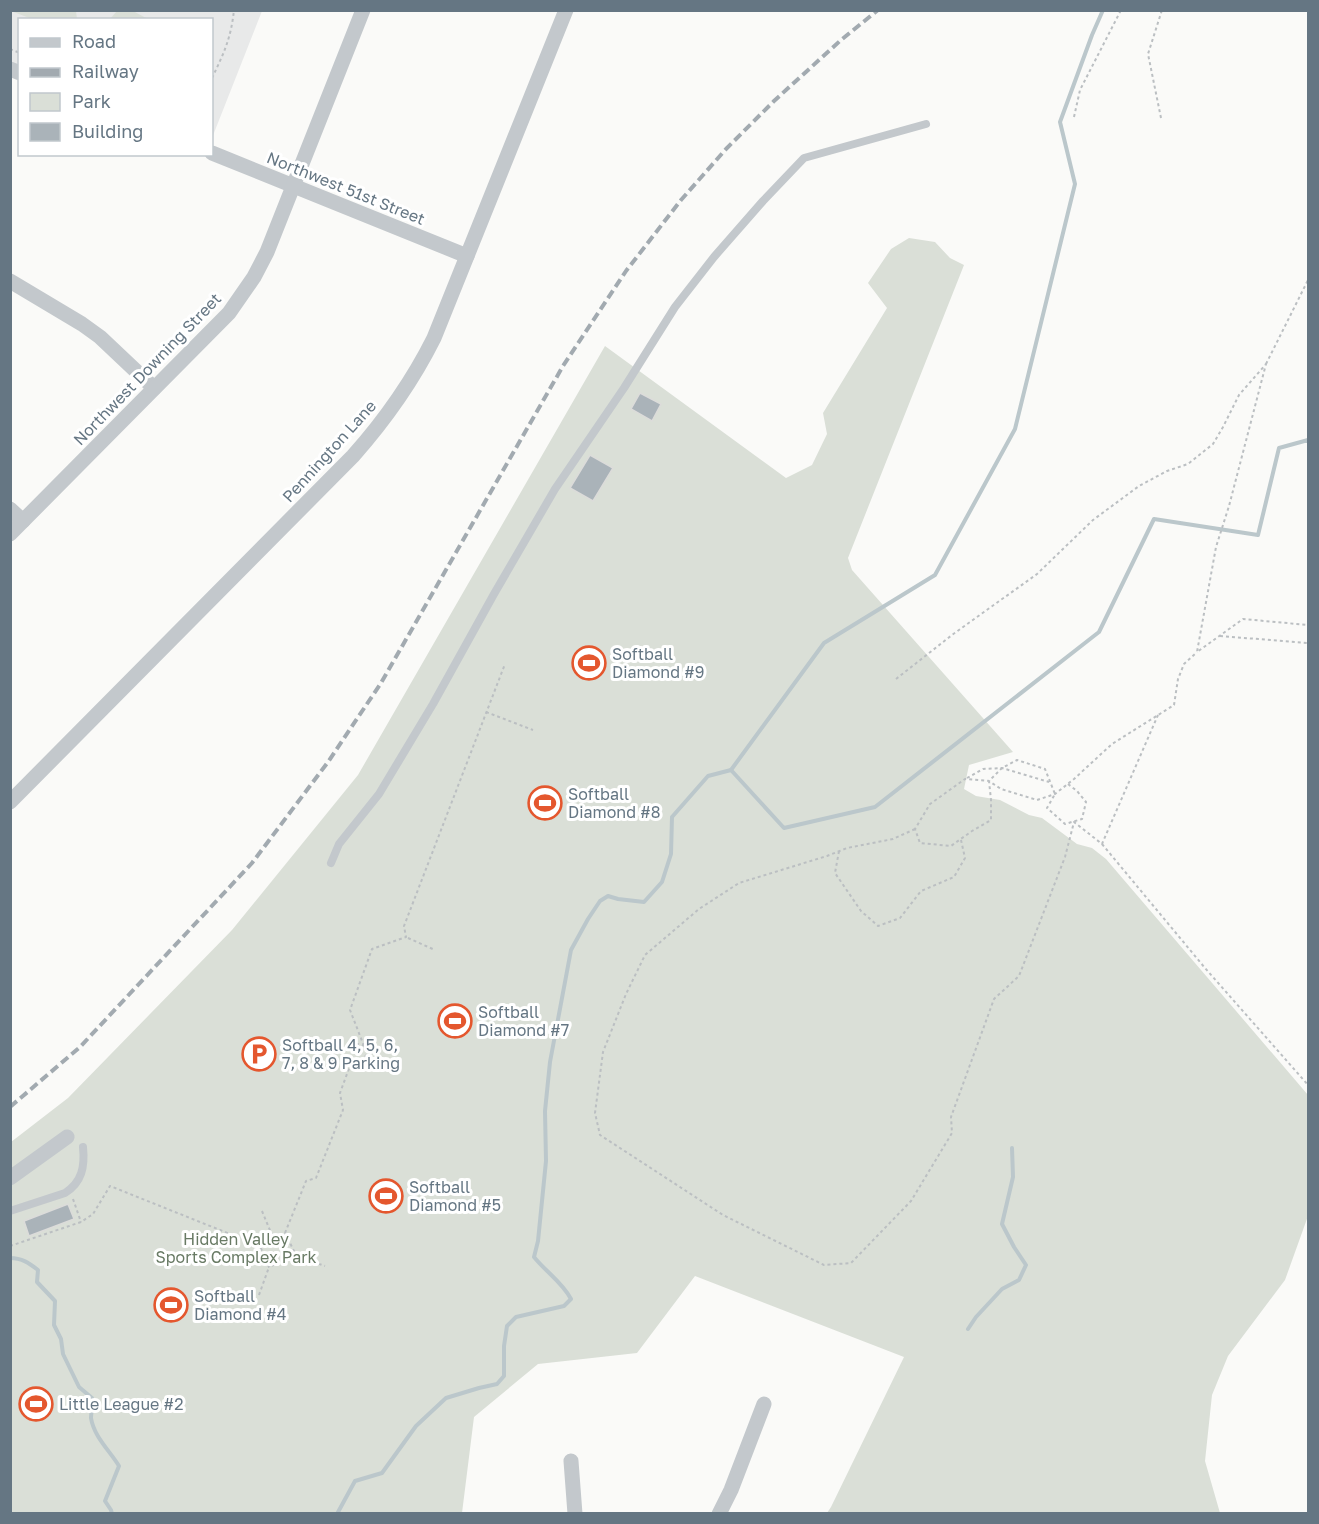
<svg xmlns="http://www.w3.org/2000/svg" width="1319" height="1524" font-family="'Golos Text',sans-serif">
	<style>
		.built { fill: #e8e9e9 }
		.green { fill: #dadfd7 }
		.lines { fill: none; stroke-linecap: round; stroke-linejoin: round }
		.stream { stroke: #bbc7cb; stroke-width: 4 }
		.building { fill: #aab3b9; stroke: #dcdcda; stroke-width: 1.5 }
		.path { stroke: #bbbfc2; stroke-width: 2; stroke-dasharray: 3 3; stroke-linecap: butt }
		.lane { stroke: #c3c8cc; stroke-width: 8 }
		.street { stroke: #c3c8cc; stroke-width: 15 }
		.rail { stroke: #a2aab0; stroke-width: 4; stroke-dasharray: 9 4.5; stroke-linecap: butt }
		.labels { text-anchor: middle; stroke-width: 6; stroke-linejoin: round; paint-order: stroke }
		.street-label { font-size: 16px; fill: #657683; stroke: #fff }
		.poi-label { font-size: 16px; fill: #657683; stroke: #fff; text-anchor: start }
		.park-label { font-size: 16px; fill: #687a64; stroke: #fff }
	</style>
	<rect width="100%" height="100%" fill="#fafaf8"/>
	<!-- built -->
	<path class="built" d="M10,11H262L212,138V20H20L19,73L11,69Z"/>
	<!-- green -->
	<g class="green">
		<path d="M11,11H76L77,19H32Z"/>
		<path d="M117,11H133L148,19H110Z"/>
		<path d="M909,238L935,242L950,258L964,265L848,558L852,570L1013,752L969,765L964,789L976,796L1000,800L1029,815L1042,818L1077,844L1092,848L1106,859L1308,1095V1216L1285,1280L1228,1356L1212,1395L1205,1461L1220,1513H827L831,1507L904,1357L695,1276L637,1353L538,1364L474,1417L462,1513L11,1514V1142L68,1098L232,930L358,775L605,346L786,478L812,465L827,434L823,413L887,308L868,283L891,249Z"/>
	</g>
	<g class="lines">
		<!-- stream -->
		<g class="stream">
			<path d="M731,770L824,643L935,575L1015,429L1075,184L1060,122L1092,35L1103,10"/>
			<path d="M10,1258C22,1258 29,1263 38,1270L37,1282L55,1301L54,1325L61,1339L63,1354L79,1387L92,1398C93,1405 91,1413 91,1418C94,1437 110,1451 119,1466L105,1501L111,1510L112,1514"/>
			<path d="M968,1329L976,1317L1002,1289L1019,1280L1026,1265L1014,1247L1002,1224L1013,1177L1012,1148"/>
			<path d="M337,1514L355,1481L382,1473L416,1426L446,1398L479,1388L497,1384L504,1376V1346L507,1326L516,1317L564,1306L571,1299C562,1282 546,1272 534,1257L538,1241L546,1161L545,1111L550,1062L571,950L588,919L600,901L608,896L618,899L644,902L662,882L671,854L672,817L708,776L731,770L784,828L875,807L1099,632L1154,519L1258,535L1279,448L1308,440V441"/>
		</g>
	</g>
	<!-- building -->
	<g class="building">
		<path d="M640,393L661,404L652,421L631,409Z"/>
		<path d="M590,455L613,468L593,501L570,488Z"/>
		<path d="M68,1204L74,1219L29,1236L24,1221Z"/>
	</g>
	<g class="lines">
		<!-- path -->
		<g class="path">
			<path d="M10,49L20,53"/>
			<path d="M212,78C224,53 231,38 234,10"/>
			<path d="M1074,117L1080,90L1121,10"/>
			<path d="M1161,118L1148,54L1162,10"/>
			<path d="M1266,364L1308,280"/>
			<path d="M1220,636L1308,643"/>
			<path d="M896,679L952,635L1037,574L1093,520L1139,486L1167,471L1188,464L1213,444L1223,427L1239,395L1266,364L1229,506L1216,547L1197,652L1243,619L1308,625"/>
			<path d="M486,712L533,730"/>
			<path d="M967,778L983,769L1002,768L1049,782"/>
			<path d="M1068,784L1077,791L1086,802L1082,819L1065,824L1047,808L1055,794L1045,769L1017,760L1002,768L989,781L991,800V820L972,831L951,846L920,843L915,829L930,804L965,779L989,781L1001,789L1037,800L1055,794L1074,779L1112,744L1174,705L1178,679L1184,664L1197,652"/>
			<path d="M915,829L893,839L847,848L827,856L739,883L699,909L645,955L626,994L603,1052L595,1113L600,1135L723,1215L824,1265L851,1263L911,1201L952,1133L951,1117L994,999L1019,976L1065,857L1074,822L1102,844L1158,715"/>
			<path d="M1102,844L1205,968L1308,1085"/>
			<path d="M839,851L835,873L861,911L878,926L900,918L921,891L954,877L965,858L961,840"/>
			<path d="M408,938L435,950"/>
			<path d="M364,1046L350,1010L372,949L406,937L404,926L505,664"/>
			<path d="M372,1047L396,1052"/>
			<path d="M73,1199L81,1222"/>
			<path d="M262,1211L274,1240"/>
			<path d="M285,1233L306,1181L316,1178L343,1110L340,1093L351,1063L366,1056L371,1047L348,1042"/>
			<path d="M10,1246L81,1222L93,1214L110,1186L260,1246L274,1240L285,1233L296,1255L269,1267L260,1246"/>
			<path d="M296,1256L325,1266"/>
			<path d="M259,1295L269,1267"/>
		</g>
		<!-- lane -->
		<g class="lane">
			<path d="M331,863L339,844L379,794L433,704L494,594L555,489L624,388L675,307L714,257L763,201L804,158L926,124"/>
			<path d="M10,1211L65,1193C82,1182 85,1167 83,1147"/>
		</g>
		<!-- street -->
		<g class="street">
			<path d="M10,69L20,73"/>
			<path d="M212,153L467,256"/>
			<path d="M10,281L82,324L100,337L154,388"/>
			<path d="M10,509L23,521"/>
			<path d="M10,534L229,313L254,277L267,252L363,10"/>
			<path d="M10,802L353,456C385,420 412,382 434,338L566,10"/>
			<path d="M10,1178L67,1137"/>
			<path d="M571,1461L575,1514"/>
			<path d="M719,1514L731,1490L764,1404"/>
		</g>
		<!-- rail -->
		<path class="rail" d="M10,1107L80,1047L252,863L328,762L381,683L563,366L626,271L681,200L726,149L774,101L841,40L878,10"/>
	</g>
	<!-- icons -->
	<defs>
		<symbol id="stadium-ring" viewBox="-11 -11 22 22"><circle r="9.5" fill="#fff" stroke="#e4572e" stroke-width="1.5"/><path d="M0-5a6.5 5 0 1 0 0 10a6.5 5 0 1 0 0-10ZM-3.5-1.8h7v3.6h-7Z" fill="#e4572e"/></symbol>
		<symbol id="parking-ring" viewBox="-11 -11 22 22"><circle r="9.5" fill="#fff" stroke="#e4572e" stroke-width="1.5"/><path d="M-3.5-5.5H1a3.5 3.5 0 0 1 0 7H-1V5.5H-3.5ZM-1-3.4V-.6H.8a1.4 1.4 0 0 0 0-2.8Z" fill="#e4572e"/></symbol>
	</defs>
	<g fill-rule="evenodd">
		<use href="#stadium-ring" x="570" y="644" width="38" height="38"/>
		<use href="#stadium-ring" x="526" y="784" width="38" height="38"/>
		<use href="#stadium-ring" x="436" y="1002" width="38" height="38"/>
		<use href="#parking-ring" x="240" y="1035" width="38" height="38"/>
		<use href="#stadium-ring" x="367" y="1177" width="38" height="38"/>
		<use href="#stadium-ring" x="152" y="1286" width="38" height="38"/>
		<use href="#stadium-ring" x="17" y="1385" width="38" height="38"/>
	</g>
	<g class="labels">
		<!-- street labels -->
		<g class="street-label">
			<text transform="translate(346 188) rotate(22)" y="6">Northwest 51st Street</text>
			<text transform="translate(147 369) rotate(-46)" y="6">Northwest Downing Street</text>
			<text transform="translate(329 451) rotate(-48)" y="6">Pennington Lane</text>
		</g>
		<!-- poi labels -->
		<g class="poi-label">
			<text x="612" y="660">Softball<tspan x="612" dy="18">Diamond #9</tspan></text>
			<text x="568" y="800">Softball<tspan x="568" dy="18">Diamond #8</tspan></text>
			<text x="478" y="1018">Softball<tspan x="478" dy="18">Diamond #7</tspan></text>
			<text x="282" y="1051">Softball 4, 5, 6,<tspan x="282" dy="18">7, 8 &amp; 9 Parking</tspan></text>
			<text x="409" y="1193">Softball<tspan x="409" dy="18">Diamond #5</tspan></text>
			<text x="194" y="1302">Softball<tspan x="194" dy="18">Diamond #4</tspan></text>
			<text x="59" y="1410">Little League #2</text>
		</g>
		<!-- park labels -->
		<g class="park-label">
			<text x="236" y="1245">Hidden Valley<tspan x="236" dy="18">Sports Complex Park</tspan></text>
		</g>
	</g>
	<!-- border -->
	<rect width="1319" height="1524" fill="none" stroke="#657683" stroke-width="24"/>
	<!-- legend -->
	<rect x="18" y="18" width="195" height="138" fill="#ffffff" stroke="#c1c8cd" stroke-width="1.5"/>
	<rect x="30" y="38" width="30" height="9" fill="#c3c8cc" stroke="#c1c8cd" stroke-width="1.5"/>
	<text x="72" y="48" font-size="18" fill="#657683">Road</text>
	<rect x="30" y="68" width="30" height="9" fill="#a2aab0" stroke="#c1c8cd" stroke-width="1.5"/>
	<text x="72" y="78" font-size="18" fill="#657683">Railway</text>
	<rect x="30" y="93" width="30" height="18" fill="#dadfd7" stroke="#c1c8cd" stroke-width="1.5"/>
	<text x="72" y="108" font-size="18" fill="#657683">Park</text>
	<rect x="30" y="123" width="30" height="18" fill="#aab3b9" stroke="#c1c8cd" stroke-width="1.5"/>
	<text x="72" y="138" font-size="18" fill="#657683">Building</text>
</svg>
